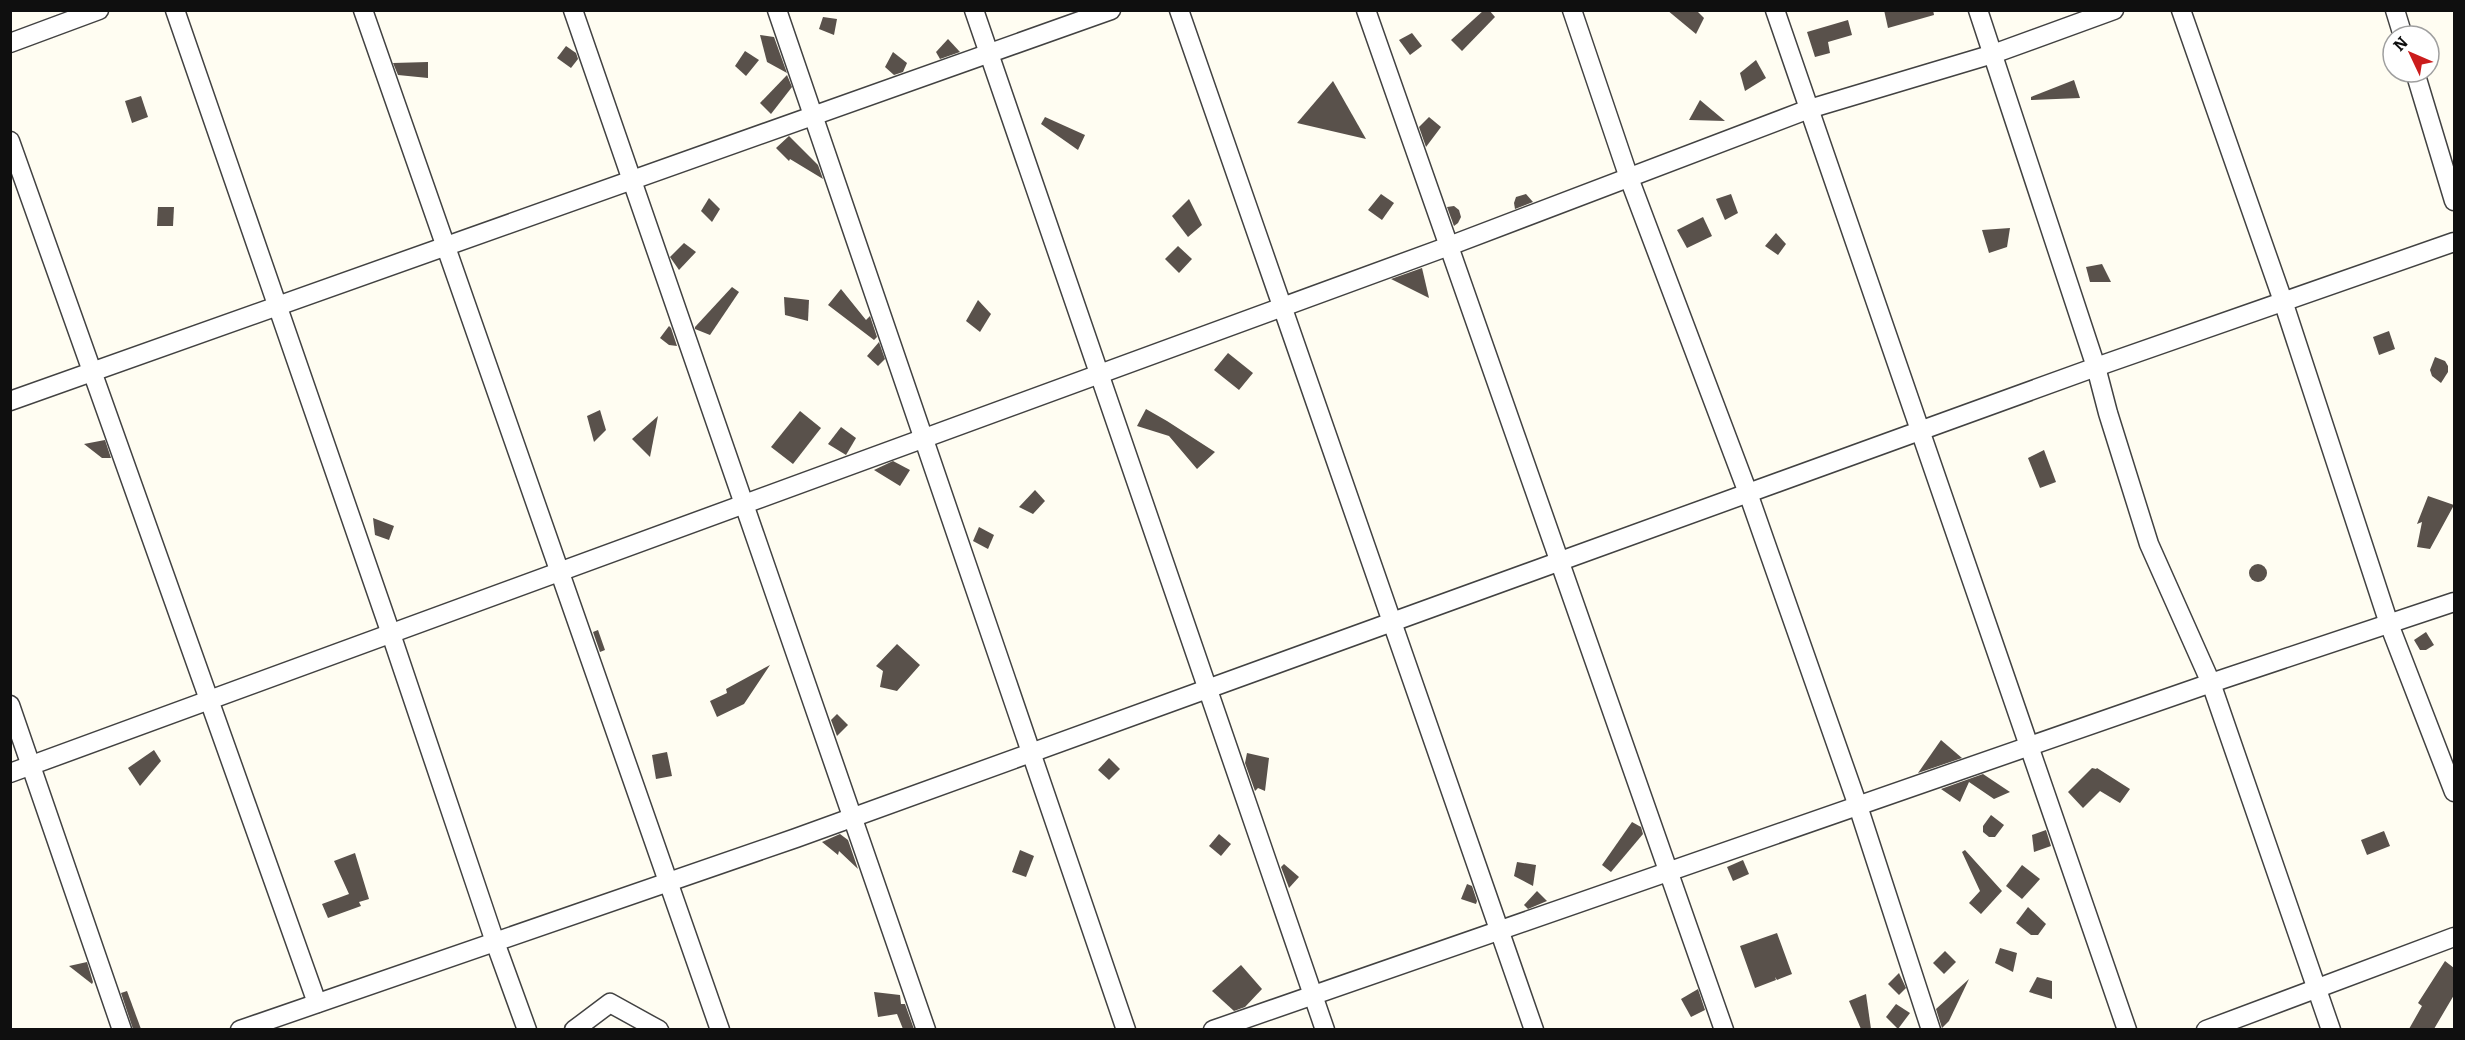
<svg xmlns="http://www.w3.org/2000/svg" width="2465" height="1040" font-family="Bitter,serif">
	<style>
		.building { fill: #59514b }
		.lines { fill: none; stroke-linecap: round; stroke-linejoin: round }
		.minor-casing { stroke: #424242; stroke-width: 21 }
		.minor { stroke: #fff; stroke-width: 18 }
	</style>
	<rect width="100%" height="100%" fill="#fffdf2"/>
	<!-- building -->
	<g class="building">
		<path d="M1484,10H1489L1495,17L1462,51L1451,40Z"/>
		<path d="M1667,10H1696L1704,18L1696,34Z"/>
		<path d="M1884,10H1933L1934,15L1888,28Z"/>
		<path d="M823,17L837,19L834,35L819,29Z"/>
		<path d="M1848,20L1852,35L1828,42L1830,53L1815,57L1807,32Z"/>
		<path d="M1412,33L1422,46L1410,55L1399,40Z"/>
		<path d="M760,35L774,37L787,73L767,62Z"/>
		<path d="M948,39L960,52L940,59L936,52Z"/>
		<path d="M566,46L576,53L578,59L571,68L557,58Z"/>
		<path d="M745,51L759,60L746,76L735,66Z"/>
		<path d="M893,52L907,63L903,72L894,75L885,67Z"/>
		<path d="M1756,60L1766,78L1745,91L1740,73Z"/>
		<path d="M428,62V78L398,75L393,63Z"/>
		<path d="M787,75L792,87L771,114L760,103Z"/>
		<path d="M2074,80L2080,98L2031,100V97Z"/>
		<path d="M1333,81L1366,139L1297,123Z"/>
		<path d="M141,96L148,117L132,123L125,101Z"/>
		<path d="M1700,100L1725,121L1689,120Z"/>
		<path d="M1045,117L1085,135L1078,150L1041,124Z"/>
		<path d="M1429,117L1441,127L1426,147L1419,127Z"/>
		<path d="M789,136L818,165L823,179L790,159L789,161L776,148Z"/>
		<path d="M1381,194L1394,203L1382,220L1368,210Z"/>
		<path d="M1526,194L1533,202L1515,209L1514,203L1516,197Z"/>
		<path d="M1731,194L1738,213L1725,220L1716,199Z"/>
		<path d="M709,198L720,209L712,222L701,211Z"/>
		<path d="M1189,199L1202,225L1188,237L1172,216Z"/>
		<path d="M1454,206L1459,210L1461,217L1458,223L1454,226L1447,207Z"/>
		<path d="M158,207H174L173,226H157Z"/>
		<path d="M1703,217L1712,236L1687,248L1677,230Z"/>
		<path d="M2010,228L2007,247L1989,253L1982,230Z"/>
		<path d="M1776,233L1786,244L1778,255L1765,246Z"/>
		<path d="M684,243L696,252L679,270L670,257Z"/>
		<path d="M1178,246L1192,259L1179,273L1165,259Z"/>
		<path d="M2102,264L2111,282H2090L2086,267Z"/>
		<path d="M1422,268L1429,298L1391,279Z"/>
		<path d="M732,287L739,292L710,335L695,329V327Z"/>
		<path d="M841,289L866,320L870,316L877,337L874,340L828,305Z"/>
		<path d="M784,297L809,300L808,321L785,315Z"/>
		<path d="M978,300L991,314L980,332L966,321Z"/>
		<path d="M669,326L671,328L677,346L669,345L660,338Z"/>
		<path d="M2389,331L2395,349L2379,355L2373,337Z"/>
		<path d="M879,342L885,359L878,366L867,356Z"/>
		<path d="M1228,353L1253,373L1239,390L1214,370Z"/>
		<path d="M2435,357L2445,361L2448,366V372L2441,383L2432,376L2430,370Z"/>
		<path d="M1146,409L1167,421L1215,452L1197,469L1169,436L1137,426Z"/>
		<path d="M600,410L606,430L594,442L587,416Z"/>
		<path d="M800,411L821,428L793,464L771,447Z"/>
		<path d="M658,416L650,457L632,439Z"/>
		<path d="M841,427L856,438L846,455L828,444Z"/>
		<path d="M105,440L111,458H102L84,444Z"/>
		<path d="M2044,450L2056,482L2040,488L2028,458Z"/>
		<path d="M893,461L910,470L900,486L874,470Z"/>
		<path d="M1035,490L1045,501L1033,514L1019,507Z"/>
		<path d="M2428,496L2454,505L2430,549L2417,547L2422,522L2417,524Z"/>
		<path d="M373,518L394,526L389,540L375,535Z"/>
		<path d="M979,527L994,535L988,549L973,541Z"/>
		<circle cx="2258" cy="573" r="9"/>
		<path d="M598,630L605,650L600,652L593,632Z"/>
		<path d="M2426,632L2434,645L2426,650H2420L2414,640Z"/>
		<path d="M897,644L920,665L897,691L880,687L883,671L876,666Z"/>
		<path d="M770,665L744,704L717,717L710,701L727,693L726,689Z"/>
		<path d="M837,714L848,725L837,736L831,720Z"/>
		<path d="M1941,740L1962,758L1918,773Z"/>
		<path d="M154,750L161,761L140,786L128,768Z"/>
		<path d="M667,752L672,776L656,779L652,755Z"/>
		<path d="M1247,753L1269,758L1265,791L1258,788L1255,791L1245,763Z"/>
		<path d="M1109,758L1120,769L1109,780L1098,770Z"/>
		<path d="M2092,768L2096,769L2097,768L2130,789L2120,803L2100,791L2083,808L2068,792Z"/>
		<path d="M1983,774L2010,792L1994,799L1969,782L1960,802L1941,789Z"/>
		<path d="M1991,815L2004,825L1995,837H1989L1983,832V826Z"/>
		<path d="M1632,822L1641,827L1643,834L1611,872L1602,865Z"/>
		<path d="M2046,830L2051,846L2034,852L2032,835Z"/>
		<path d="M2384,831L2390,846L2367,855L2361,840Z"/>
		<path d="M840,834L848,840L858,869L839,851L838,855L822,842Z"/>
		<path d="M1219,834L1231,844L1221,856L1209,846Z"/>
		<path d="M1020,850L1034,856L1026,877L1012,872Z"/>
		<path d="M1965,850L2002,891L1981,914L1969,903L1980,891L1962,852Z"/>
		<path d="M355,853L369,899L359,902L361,906L328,918L322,904L349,894L334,861Z"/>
		<path d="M1743,860L1749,874L1733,881L1727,867Z"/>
		<path d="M1517,862L1536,865L1533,886L1514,876Z"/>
		<path d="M1284,864L1299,877L1289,888L1281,867Z"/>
		<path d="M2022,865L2040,879L2022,899L2006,886Z"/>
		<path d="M1467,884L1472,886L1477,901L1476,904L1461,899Z"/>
		<path d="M1537,891L1547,901L1528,909L1524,905Z"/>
		<path d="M2028,907L2046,924L2038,935H2031L2016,923Z"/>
		<path d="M1777,933L1792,974L1777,980L1775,977L1776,980L1755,988L1740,946Z"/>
		<path d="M2000,948L2017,953L2013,972L1995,963Z"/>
		<path d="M1945,951L1956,962L1944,974L1933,963Z"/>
		<path d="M2445,961L2454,968V995L2434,1029H2409L2422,1006L2418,1003Z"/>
		<path d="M87,962L93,982L92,984L69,966Z"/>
		<path d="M1241,965L1262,989L1245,1007L1234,1011L1212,991Z"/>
		<path d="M1899,973L1906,988L1899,995L1888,984Z"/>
		<path d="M2037,977L2052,981V999L2029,992Z"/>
		<path d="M1969,979L1949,1021L1942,1028L1936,1009Z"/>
		<path d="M1698,989L1705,1010L1691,1017L1681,999Z"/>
		<path d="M127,991L141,1029H133L121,993Z"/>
		<path d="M874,992L900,995L901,1004H905L914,1029H903L897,1014L878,1017Z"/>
		<path d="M1866,994L1871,1029H1861L1849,1001Z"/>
		<path d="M1896,1004L1910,1013L1898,1029L1886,1017Z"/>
	</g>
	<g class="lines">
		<defs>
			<g id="minor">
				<path d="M175,10L391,634L495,942L527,1030"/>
				<path d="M363,10L720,1030"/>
				<path d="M573,10L926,1030"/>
				<path d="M777,10L1126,1030"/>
				<path d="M974,10L1325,1030"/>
				<path d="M1179,10L1534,1030"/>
				<path d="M1366,10L1724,1030"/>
				<path d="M1572,10L1629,178L1748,493L1858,806L1931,1030"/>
				<path d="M1775,10L2127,1030"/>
				<path d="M1978,10L2096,367L2108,413L2149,544L2211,683L2331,1030"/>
				<path d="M2181,10L2283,301L2389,624L2454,792"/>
				<path d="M2395,10L2403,36"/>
				<path d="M10,43L99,10"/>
				<path d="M2415,72L2454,201"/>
				<path d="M10,141L317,1003"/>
				<path d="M10,401L1111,10"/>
				<path d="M10,705L122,1030"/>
				<path d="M10,773L1449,246L1809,109L1993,54L2114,10"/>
				<path d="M240,1030L796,838L2096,367L2454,242"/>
				<path d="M574,1030L610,1003L659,1030"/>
				<path d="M1213,1030L2211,683L2454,602"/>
				<path d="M2206,1030L2454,937"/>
			</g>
		</defs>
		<!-- minor casing -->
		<use href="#minor" class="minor-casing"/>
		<!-- minor -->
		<use href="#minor" class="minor"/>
	</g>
	<!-- border -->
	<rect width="2465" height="1040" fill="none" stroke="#0f0f0f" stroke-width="24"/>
	<!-- north arrow -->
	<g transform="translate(2411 54) rotate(314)"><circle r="28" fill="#ffffff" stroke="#9f9f9f" stroke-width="1.5"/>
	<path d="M0-4.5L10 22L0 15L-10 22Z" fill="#cb1c1c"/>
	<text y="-9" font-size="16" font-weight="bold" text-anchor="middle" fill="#0f0f0f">N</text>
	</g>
</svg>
